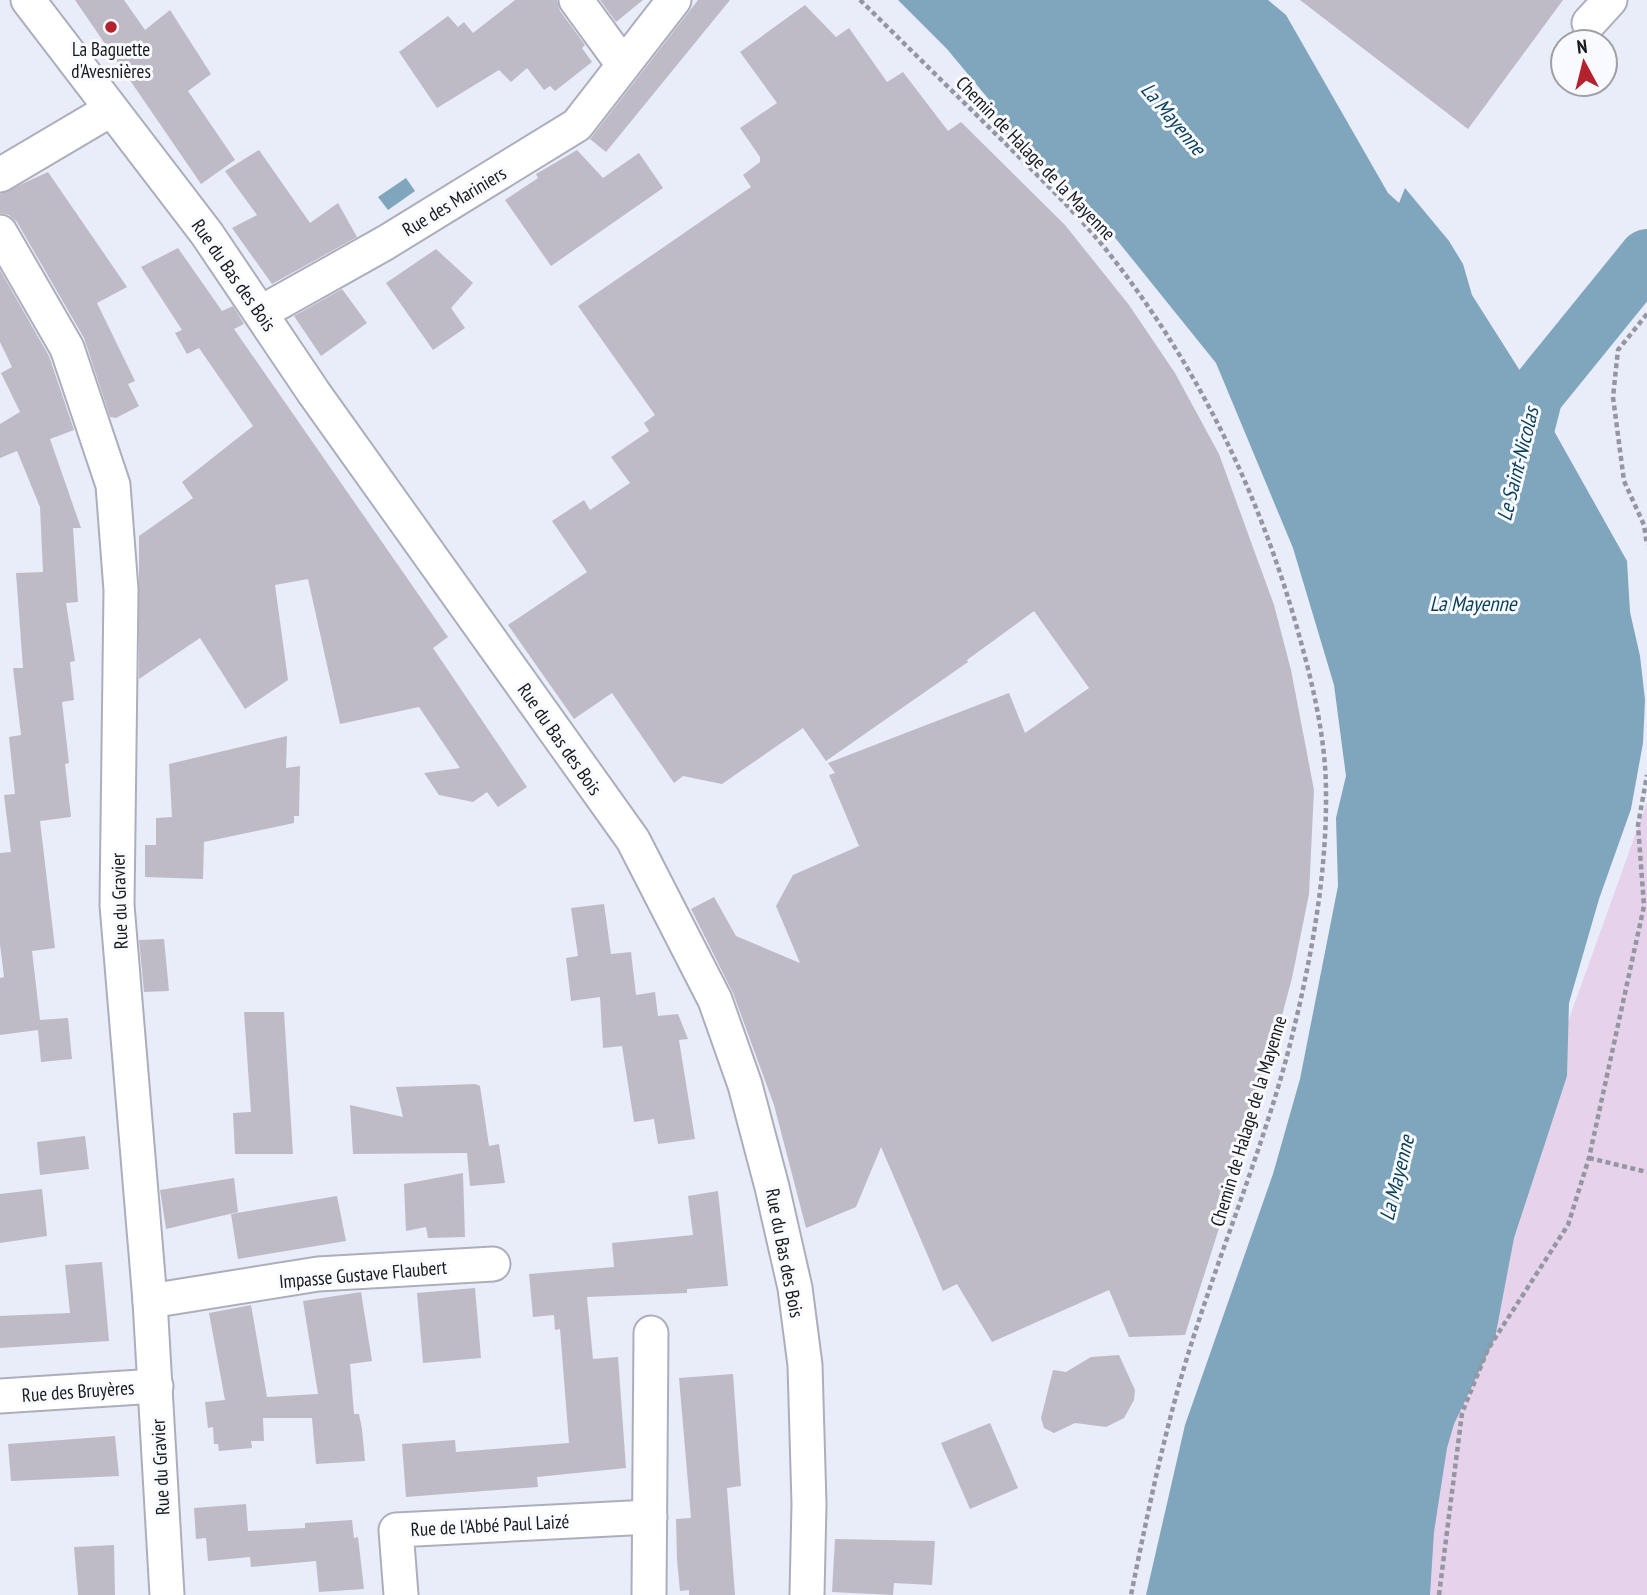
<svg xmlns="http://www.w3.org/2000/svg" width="1647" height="1595" font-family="'PT Sans Narrow',sans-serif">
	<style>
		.green { fill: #e6d3eb }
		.water { fill: #7fa6bc }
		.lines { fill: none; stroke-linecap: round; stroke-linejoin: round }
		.river { stroke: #7fa6bc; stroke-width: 56 }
		.building { fill: #bebbc7 }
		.minor-casing { stroke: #acafbb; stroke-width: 37 }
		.path { stroke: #9496a0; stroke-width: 4.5; stroke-dasharray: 5 3.5; stroke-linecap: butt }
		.minor { stroke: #fff; stroke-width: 33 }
		.poi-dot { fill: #b4222d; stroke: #f8faff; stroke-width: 2.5 }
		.labels { text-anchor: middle; stroke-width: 6; stroke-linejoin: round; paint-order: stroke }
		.poi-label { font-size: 19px; fill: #18191d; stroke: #f8faff }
		.street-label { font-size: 19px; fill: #18191d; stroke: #f8faff }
		.water-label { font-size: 21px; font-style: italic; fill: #093f57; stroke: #f8faff }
	</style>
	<rect width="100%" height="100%" fill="#e9ecf9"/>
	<!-- green -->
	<path class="green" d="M1647,802V1595H1403L1435,1392Z"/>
	<!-- water -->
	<g class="water">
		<path d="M898,0H1268L1286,15L1388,193L1399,203L1405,188L1449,241L1463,264L1472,295L1522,374L1627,561L1630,612L1640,656L1645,700L1643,743L1631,809L1599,899L1569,1003L1567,1076L1514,1238L1495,1338L1454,1424L1447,1448L1434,1532L1430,1595H1146L1185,1425L1273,1174L1300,1079L1338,886L1336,818L1346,776L1334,685L1293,548L1216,363L1100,219L1052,168L1030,167L986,110L991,102L947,49Z"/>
		<path d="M406,178L415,191L388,210L378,197Z"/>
	</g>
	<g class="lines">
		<!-- river -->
		<path class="river" d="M1516,469L1535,395L1647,257"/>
	</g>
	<!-- building -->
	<g class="building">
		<path d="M75,0H124L145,30L170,10L211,74L188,91L235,160L201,184Z"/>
		<path d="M515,0H557L560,11L585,45L582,48L592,62L555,91L550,86L544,90L527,68L511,82L499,70L437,108L399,52L448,16L458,27L464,22L473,33Z"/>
		<path d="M600,0H643L616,22Z"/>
		<path d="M698,0H730L606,152L590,139Z"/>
		<path d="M1300,0H1563L1468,129Z"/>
		<path d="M805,5L836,37L849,28L887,82L903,72L948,131L961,122L1065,225L1129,305L1175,373L1219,454L1274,605L1291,670L1314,790L1309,894L1292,978L1257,1109L1185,1335L1129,1337L1109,1290L992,1342L957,1284L943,1291L881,1147L856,1207L806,1228L774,1105L733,993L691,909L714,897L736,936L800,963L776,906L793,875L859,846L829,775L835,773L828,763L1009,693L1025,733L1089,688L1034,611L967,660L968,662L826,761L803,728L722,784L683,776L674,783L612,693L574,719L508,625L587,572L552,521L584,500L590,510L630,483L611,457L649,431L644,423L655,415L578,306L751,187L743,175L760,162V157L740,128L777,103L740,52Z"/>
		<path d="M259,150L310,223L338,203L357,237L272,284L232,228L257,215L225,171Z"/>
		<path d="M577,150L603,178L639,153L663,188L551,266L505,200L538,178L536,174Z"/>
		<path d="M48,172L127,287L97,303L135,381L128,384L139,406L116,418L110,417L84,338L17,222L9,215L0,213V194Z"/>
		<path d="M178,248L222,311L233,306L244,324L234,329L448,637L433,648L527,787L498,807L487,792L473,802L439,795L424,773L460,768L419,707L340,724L308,579L275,585L288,680L245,709L200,638L139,679V536L193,498L182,482L253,426L199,348L187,354L175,333L182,330L141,267Z"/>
		<path d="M436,249L473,283L451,308L465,328L433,350L386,283Z"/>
		<path d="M0,270L49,356L74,430L50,439L81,528H73L78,602L66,603L75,661L70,662L74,700L62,702L69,763L65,764L71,817L40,821L55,948L32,951L40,1020L68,1018L72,1059L41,1062L38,1030L0,1035V978L4,977L0,944V853L11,852L4,795L15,794L9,737L21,735L13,668H23L16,573L43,572L40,507L17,451L0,458V424L20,412L1,373L12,367L0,342Z"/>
		<path d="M342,289L367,323L321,356L294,316Z"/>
		<path d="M287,736L286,768L300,766L299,816H294V823L204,842L203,879L145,877V845H156V818L172,817L169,764Z"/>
		<path d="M604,904L611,954L631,952L636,995L655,992L658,1016L678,1014L688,1039L679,1040L695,1139L658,1144L654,1119L634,1122L622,1046L603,1048L600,997L571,1001L566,958L578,956L571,908Z"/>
		<path d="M164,939L169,991L144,992L139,940Z"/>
		<path d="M244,1012H284L293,1154H235L233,1113L251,1112Z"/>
		<path d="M475,1084L480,1086L489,1146L499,1144L505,1183L470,1186L467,1153L353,1154L350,1105L403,1117L396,1087Z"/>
		<path d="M85,1136L89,1169L40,1175L37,1142Z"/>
		<path d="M463,1173L465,1237L428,1238L426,1227L406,1231L404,1184Z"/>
		<path d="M234,1178L238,1212L166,1229L160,1190Z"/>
		<path d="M42,1189L47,1236L0,1243V1194Z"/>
		<path d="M718,1191L728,1286L687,1289V1293L587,1297L593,1359L618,1357L626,1468L537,1477L538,1487L406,1497L402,1444L455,1440L456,1452L569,1443L560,1329L555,1330L554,1315L533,1317L529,1274L614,1267L612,1243L693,1235L688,1196Z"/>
		<path d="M337,1196L346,1241L238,1259L231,1214Z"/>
		<path d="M102,1262L109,1341L0,1348V1316L70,1313L65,1265Z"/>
		<path d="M475,1288L481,1358L423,1363L417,1293Z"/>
		<path d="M361,1292L372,1361L350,1364L354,1414H359L362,1429L365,1461L316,1464L312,1418H263L264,1441H251L252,1448L219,1451L218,1444H214L213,1427L208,1428L205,1402L225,1400L209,1313L251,1305L267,1397L318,1394L303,1301Z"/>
		<path d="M1119,1355L1135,1390L1134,1400L1124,1418L1106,1427L1075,1423L1054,1433L1044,1428L1041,1418L1053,1370L1066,1372L1091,1357Z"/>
		<path d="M733,1374L741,1486L727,1488L735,1595H689V1590L680,1591L677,1560L676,1519L691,1518L679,1378Z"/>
		<path d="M990,1423L1018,1488L970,1509L941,1443Z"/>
		<path d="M115,1436L119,1476L11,1481L8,1444Z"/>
		<path d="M246,1504L248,1531L305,1528V1523L352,1520L354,1538L358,1537L364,1589L319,1592L316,1561L251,1567L250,1557L208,1561L206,1538L196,1539L194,1508Z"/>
		<path d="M835,1539L935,1541L932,1585L894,1583L893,1595L832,1592Z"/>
		<path d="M114,1545L115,1595H78L74,1547Z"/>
	</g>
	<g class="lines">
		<defs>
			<g id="minor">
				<path d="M28,0L207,234L314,393L633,840L715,1000L745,1085L772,1187L795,1288L805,1365L809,1504L807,1595"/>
				<path d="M576,0L622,63"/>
				<path d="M1589,23L1610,0"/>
				<path d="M0,175L110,110"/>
				<path d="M0,232L67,348L113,485L121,590L117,905L150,1301L167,1595"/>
				<path d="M262,312L385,243L577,125L674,0"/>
				<path d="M150,1301L318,1274L493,1264"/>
				<path d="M0,1396L156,1386"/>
				<path d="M401,1595L396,1530L650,1517"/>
				<path d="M649,1595L651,1333"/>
			</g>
		</defs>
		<!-- minor casing -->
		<use href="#minor" class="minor-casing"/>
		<!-- path -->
		<g class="path">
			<path d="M860,0C909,48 957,96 1006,144C1044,182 1083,219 1115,261C1202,374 1261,498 1299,635C1313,685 1326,740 1326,792C1327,880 1309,971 1287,1056C1259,1159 1217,1259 1186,1361C1163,1438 1147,1516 1131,1595"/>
			<path d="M1647,314L1618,350L1613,397L1624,481L1644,525L1647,545"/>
			<path d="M1589,1158L1647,1172"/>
			<path d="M1439,1595L1462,1413L1488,1349L1568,1225L1589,1158L1644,906L1638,825L1647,775"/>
		</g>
		<!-- minor -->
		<use href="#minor" class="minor"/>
	</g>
	<!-- markers -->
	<circle class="poi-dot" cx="111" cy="27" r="7"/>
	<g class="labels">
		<!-- poi labels -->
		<g class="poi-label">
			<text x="111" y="56">La Baguette<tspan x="111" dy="22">d'Avesnières</tspan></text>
		</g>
		<!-- street labels -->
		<g class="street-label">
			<text transform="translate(1036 158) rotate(46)" y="7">Chemin de Halage de la Mayenne</text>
			<text transform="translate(454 201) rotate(-31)" y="7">Rue des Mariniers</text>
			<text transform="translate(234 275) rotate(55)" y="7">Rue du Bas des Bois</text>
			<text transform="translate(560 739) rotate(55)" y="7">Rue du Bas des Bois</text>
			<text transform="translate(119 901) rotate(-92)" y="7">Rue du Gravier</text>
			<text transform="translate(1248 1121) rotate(-73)" y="7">Chemin de Halage de la Mayenne</text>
			<text transform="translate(785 1253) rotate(79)" y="7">Rue du Bas des Bois</text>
			<text transform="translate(363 1274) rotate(-5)" y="7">Impasse Gustave Flaubert</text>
			<text transform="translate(78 1391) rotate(-4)" y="7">Rue des Bruyères</text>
			<text transform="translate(160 1467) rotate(-93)" y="7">Rue du Gravier</text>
			<text transform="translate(490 1525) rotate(-3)" y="7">Rue de l'Abbé Paul Laizé</text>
		</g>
		<!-- water labels -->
		<g class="water-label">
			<text transform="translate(1173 119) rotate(50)" y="7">La Mayenne</text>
			<text transform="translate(1518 464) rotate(-76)" y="7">Le Saint-Nicolas</text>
			<text x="1473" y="611">La Mayenne</text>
			<text transform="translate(1397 1178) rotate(-76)" y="7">La Mayenne</text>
		</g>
	</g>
	<!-- north arrow -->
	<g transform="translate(1584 63) rotate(353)"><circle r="33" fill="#f8faff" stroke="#9ea0a5" stroke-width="2"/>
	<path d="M0-5L12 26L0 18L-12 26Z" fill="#b4222d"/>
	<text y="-10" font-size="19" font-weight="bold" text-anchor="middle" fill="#18191d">N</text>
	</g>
</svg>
